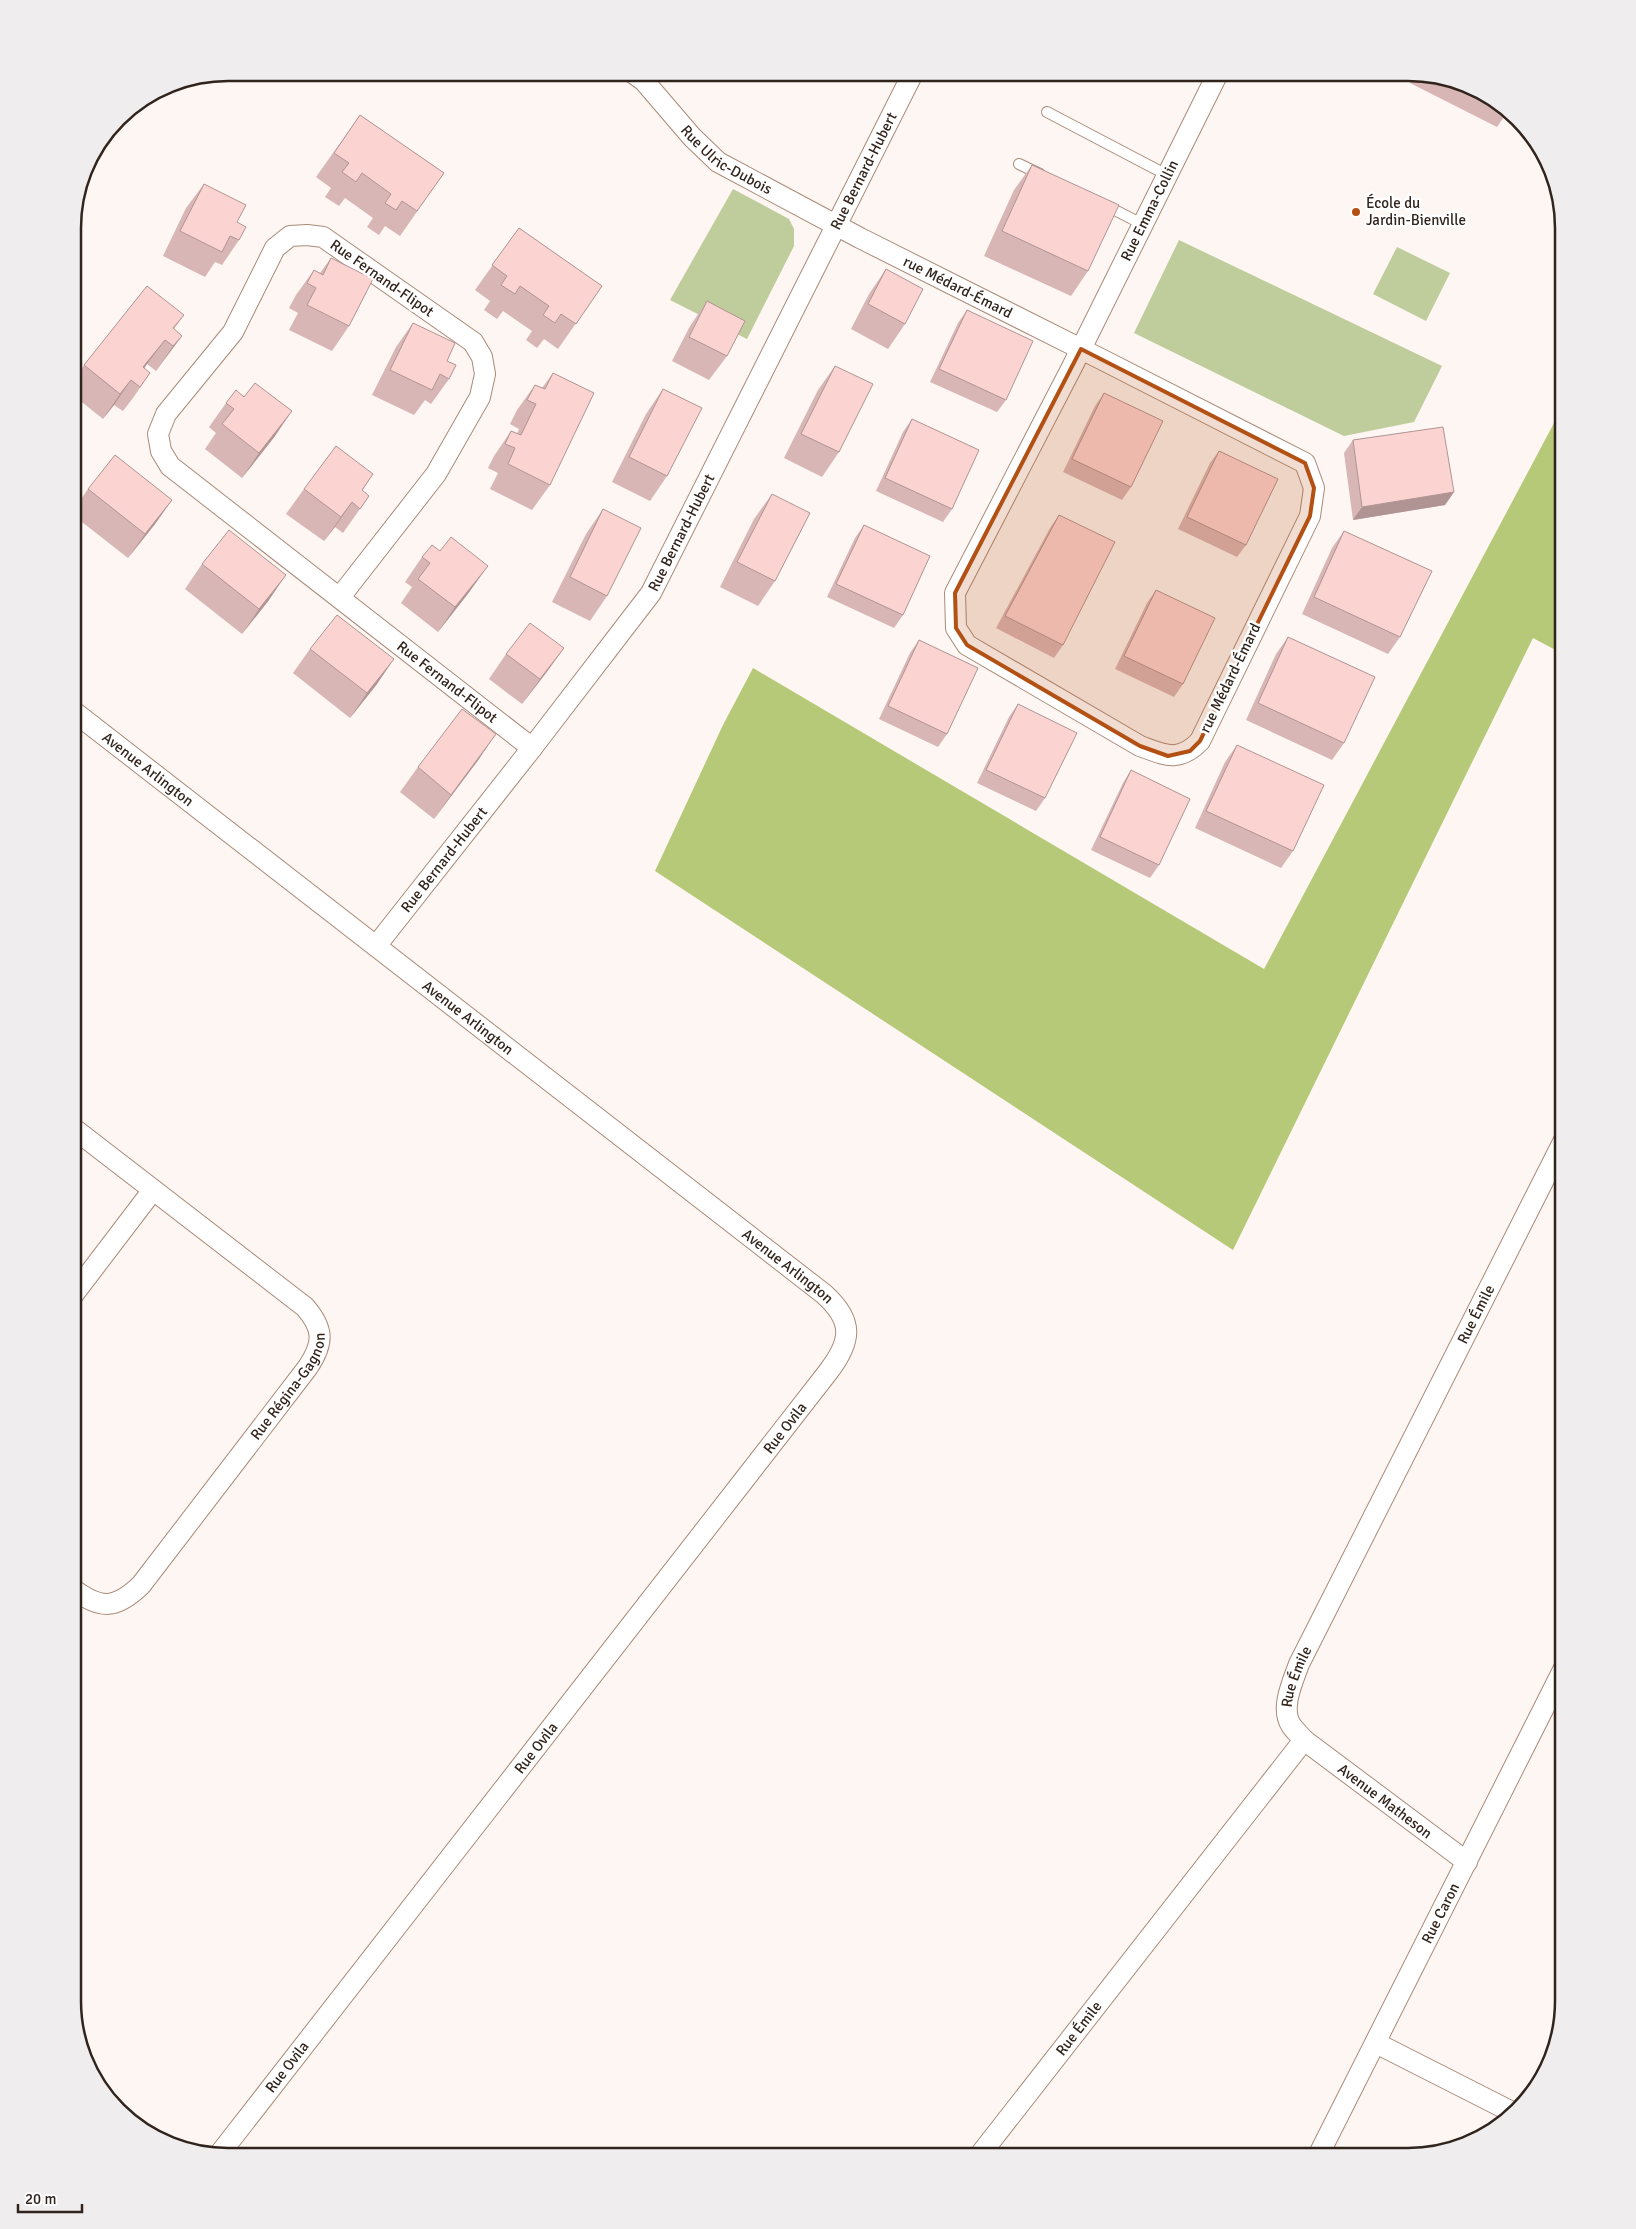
<svg xmlns="http://www.w3.org/2000/svg" width="1636" height="2229" font-family="Signika,sans-serif">
	<style>
		.green { fill: #bfcc9b }
		.forest { fill: #b6c978 }
		.lines { fill: none; stroke-linecap: round; stroke-linejoin: round }
		.lane-casing { stroke: #aa8a78; stroke-width: 12 }
		.street-casing { stroke: #aa8a78; stroke-width: 22 }
		.lane { stroke: #fff; stroke-width: 10 }
		.street { stroke: #fff; stroke-width: 20 }
		.wall { fill: #d8b6b5 }
		.shaded-wall { fill: #b09493 }
		.building { fill: #fbd4d2; stroke: #b09493 }
		.marked { fill: #b35115; fill-opacity: 0.2; stroke: #b35115; stroke-width: 4; stroke-linejoin: round }
		.poi-dot { fill: #b35115; stroke: #fff; stroke-width: 2 }
		.labels { text-anchor: middle; stroke-width: 5; stroke-linejoin: round; paint-order: stroke }
		.street-label { font-size: 15px; fill: #31241d; stroke: #fff }
		.poi-label { font-size: 15px; fill: #31241d; stroke: #fff; text-anchor: start }
		.rim { fill: none; stroke: #31241d; stroke-width: 2.5 }
	</style>
	<rect width="100%" height="100%" fill="#fdf6f2"/>
	<!-- green -->
	<g class="green">
		<path d="M733,189L789,219L794,229V246L747,339L670,300Z"/>
		<path d="M1179,240L1442,366L1414,422L1344,436L1134,333Z"/>
		<path d="M1397,247L1450,273L1426,321L1373,294Z"/>
	</g>
	<!-- forest -->
	<path class="forest" d="M1563,406V654L1533,638L1233,1250L655,871L723,725L753,668L1264,969Z"/>
	<g class="lines">
		<defs>
			<g id="lane">
				<path d="M1047,112L1167,175"/>
				<path d="M1019,164L1040,174"/>
				<path d="M1105,205L1142,224"/>
			</g>
			<g id="street">
				<path id="s1" d="M633,73L644,81L692,137L718,162L860,238L1081,349L1099,358L1305,463L1314,488L1310,516L1200,741C1179,763 1165,755 1140,746L967,645L956,628L955,593L1072,367C1120,269 1169,171 1218,73"/>
				<path id="s2" d="M340,597L436,474L480,397L485,374L482,357L473,342L323,237L307,235L290,236L275,248L233,332L166,414L158,434L161,451L170,466L532,748"/>
				<path id="s3" d="M73,711L824,1294C854,1321 852,1341 828,1372L218,2156"/>
				<path id="s4" d="M376,946L532,748L651,593L913,73"/>
				<path d="M73,1295L153,1190"/>
				<path id="s5" d="M73,1589C101,1610 116,1609 141,1585L308,1367C324,1343 324,1329 305,1307L73,1128"/>
				<path id="s6" d="M1467,1862L1304,1740C1300,1735 1294,1730 1291,1725C1280,1708 1293,1681 1299,1664L1563,1142"/>
				<path d="M1376,2043L1510,2111"/>
				<path id="s7" d="M979,2156L1304,1740"/>
				<path id="s8" d="M1318,2156L1563,1670"/>
			</g>
		</defs>
		<!-- lane casing -->
		<use href="#lane" class="lane-casing"/>
		<!-- street casing -->
		<use href="#street" class="street-casing"/>
		<!-- lane -->
		<use href="#lane" class="lane"/>
		<!-- street -->
		<use href="#street" class="street"/>
	</g>
	<!-- wall -->
	<g class="wall">
		<path d="M1398,73H1417L1486,94L1506,114L1497,127L1410,83L1412,80Z"/>
		<path d="M360,115L444,173L400,236L385,226L379,235L367,227L373,218L345,198L339,206L325,197L331,188L316,177Z"/>
		<path d="M1032,165L1088,271L1071,296L984,256L1014,190Z"/>
		<path d="M204,184L237,222L239,240L222,265L215,262L205,277L163,256L186,208Z"/>
		<path d="M519,228L602,286L558,349L544,339L537,348L526,340L532,331L503,311L497,319L484,310L490,301L475,290Z"/>
		<path d="M331,258L349,326L332,351L289,330L298,313L289,308L296,295L314,270L320,273Z"/>
		<path d="M886,269L905,324L888,349L851,329L869,294Z"/>
		<path d="M707,301L727,356L709,380L672,361L690,326Z"/>
		<path d="M967,310L1006,400L997,412L930,382L958,323Z"/>
		<path d="M184,315L174,329L182,336L164,360L156,371L147,364L144,369L150,373L133,398L123,411L114,405L103,419L73,395V381L84,365Z"/>
		<path d="M413,323L447,361L449,379L431,404L425,400L414,415L372,395L396,347Z"/>
		<path d="M835,366L839,452L822,477L784,458L818,390Z"/>
		<path d="M553,373L550,485L532,510L490,489L498,473L488,468L494,456L511,431L517,434L519,429L510,424L517,410L535,385L542,388Z"/>
		<path d="M663,389L667,476L650,501L612,482L646,414Z"/>
		<path d="M1104,393L1131,487L1122,500L1063,472L1095,406Z"/>
		<path d="M226,403L275,436L242,478L205,449L216,433L209,427Z"/>
		<path d="M912,419L952,509L943,522L876,491L903,432Z"/>
		<path d="M1353,440L1454,492L1445,505L1353,520L1344,453Z"/>
		<path d="M1219,451L1246,545L1237,557L1178,529L1210,463Z"/>
		<path d="M373,474L362,491L369,496L343,533L335,527L324,541L286,514L304,489Z"/>
		<path d="M88,489L172,500L155,524L128,558L73,515V511Z"/>
		<path d="M772,494L775,581L758,606L720,587L754,519Z"/>
		<path d="M603,509L607,596L590,621L552,602L586,534Z"/>
		<path d="M1059,515L1063,645L1054,658L996,628L1050,528Z"/>
		<path d="M864,525L903,615L894,628L827,597L855,538Z"/>
		<path d="M1344,531L1400,637L1388,654L1302,614L1332,548Z"/>
		<path d="M422,557L470,591L438,632L401,603L412,587L405,582Z"/>
		<path d="M202,564L269,600L242,634L185,589Z"/>
		<path d="M1156,590L1183,684L1174,697L1115,669L1147,603Z"/>
		<path d="M1288,637L1344,743L1332,760L1246,720L1276,654Z"/>
		<path d="M919,640L947,734L938,747L879,719L910,653Z"/>
		<path d="M564,648L546,673L522,704L489,679L506,654Z"/>
		<path d="M310,649L377,684L350,718L293,673Z"/>
		<path d="M1018,704L1045,798L1036,811L977,783L1009,717Z"/>
		<path d="M1237,745L1293,851L1281,868L1195,828L1225,762Z"/>
		<path d="M479,759L434,819L400,792L418,767Z"/>
		<path d="M1131,770L1159,865L1150,878L1091,850L1123,783Z"/>
	</g>
	<!-- shaded-wall -->
	<g class="shaded-wall">
		<path d="M182,336L164,360L156,371L173,346Z"/>
		<path d="M165,340L147,364L134,382L143,367Z"/>
		<path d="M131,380L114,405L103,419L120,394Z"/>
		<path d="M292,411L275,436L242,478L259,453Z"/>
		<path d="M1454,492L1445,505L1353,520L1362,507Z"/>
		<path d="M172,500L155,524L128,558L145,534Z"/>
		<path d="M352,502L335,527L324,541L341,517Z"/>
		<path d="M488,566L470,591L438,632L455,607Z"/>
		<path d="M286,575L269,600L242,634L259,609Z"/>
		<path d="M564,648L546,673L522,704L540,679Z"/>
		<path d="M394,659L377,684L350,718L367,693Z"/>
		<path d="M496,734L479,759L434,819L451,795Z"/>
	</g>
	<!-- building -->
	<g class="building">
		<path d="M1435,78L1486,94L1506,114Z"/>
		<path d="M360,115L444,173L417,211L402,201L396,210L385,203L391,194L362,173L356,182L342,172L349,163L334,153Z"/>
		<path d="M1032,165L1119,205L1088,271L1002,231Z"/>
		<path d="M204,184L246,205L237,222L246,227L239,240L230,236L222,252L180,231Z"/>
		<path d="M519,228L602,286L576,324L561,314L555,323L543,315L549,306L520,286L515,294L501,285L507,276L492,265Z"/>
		<path d="M331,258L373,279L349,326L307,305L316,288L307,283L314,270L323,275Z"/>
		<path d="M886,269L923,289L905,324L868,304Z"/>
		<path d="M147,286L184,315L173,328L182,336L173,346L165,340L143,367L150,373L140,387L131,380L120,394L84,365Z"/>
		<path d="M707,301L745,321L727,356L689,337Z"/>
		<path d="M967,310L1033,341L1006,400L939,369Z"/>
		<path d="M413,323L455,343L447,361L456,365L449,379L440,374L432,390L390,370Z"/>
		<path d="M835,366L873,384L839,452L801,434Z"/>
		<path d="M553,373L594,393L550,485L508,464L515,448L505,444L511,431L521,435L536,404L527,400L535,385L545,389Z"/>
		<path d="M255,383L292,411L259,453L222,424L234,409L226,403L236,390L244,397Z"/>
		<path d="M663,389L702,408L667,476L629,457Z"/>
		<path d="M1104,393L1163,421L1131,487L1072,459Z"/>
		<path d="M912,419L979,450L952,509L885,478Z"/>
		<path d="M1443,427L1454,492L1362,507L1353,440Z"/>
		<path d="M336,446L373,474L362,490L369,496L360,509L352,502L341,517L304,489Z"/>
		<path d="M1219,451L1278,479L1246,545L1187,517Z"/>
		<path d="M115,455L172,500L145,534L88,489Z"/>
		<path d="M772,494L810,513L775,581L737,562Z"/>
		<path d="M603,509L641,528L607,596L570,577Z"/>
		<path d="M1059,515L1115,542L1063,645L1005,616Z"/>
		<path d="M864,525L930,556L903,615L836,584Z"/>
		<path d="M229,530L286,575L259,609L202,564Z"/>
		<path d="M1344,531L1432,571L1400,637L1314,597Z"/>
		<path d="M451,537L488,566L455,607L418,579L430,563L422,557L432,545L440,551Z"/>
		<path d="M1156,590L1215,618L1183,684L1124,656Z"/>
		<path d="M337,615L394,659L367,693L310,649Z"/>
		<path d="M530,623L564,648L540,679L506,654Z"/>
		<path d="M1288,637L1375,677L1344,743L1258,703Z"/>
		<path d="M919,640L978,668L947,734L888,706Z"/>
		<path d="M1018,704L1077,733L1045,798L986,770Z"/>
		<path d="M462,709L496,734L451,795L418,767Z"/>
		<path d="M1237,745L1324,785L1293,851L1206,811Z"/>
		<path d="M1131,770L1190,799L1159,865L1100,837Z"/>
	</g>
	<!-- marked area -->
	<path class="marked" d="M1081,349L1305,463L1314,488L1310,516L1200,741L1190,751L1168,756L1140,746L967,645L956,628L955,593Z"/>
	<!-- markers -->
	<circle class="poi-dot" cx="1356" cy="212" r="5"/>
	<g class="labels">
		<!-- street labels -->
		<g class="street-label">
			<text dy="5" stroke="none"><textPath href="#s1" startOffset="129">Rue Ulric-Dubois</textPath></text>
			<text dy="5" stroke="none"><textPath href="#s4" startOffset="920">Rue Bernard-Hubert</textPath></text>
			<text dy="5" stroke="none"><textPath href="#s1" startOffset="1839">Rue Emma-Collin</textPath></text>
			<text transform="translate(382 278) rotate(35)" y="5">Rue Fernand-Flipot</text>
			<text dy="5" stroke="none"><textPath href="#s1" startOffset="394">rue Médard-Émard</textPath></text>
			<text dy="5" stroke="none"><textPath href="#s4" startOffset="515">Rue Bernard-Hubert</textPath></text>
			<text transform="translate(1230 678) rotate(-64)" y="5">rue Médard-Émard</text>
			<text dy="5" stroke="none"><textPath href="#s2" startOffset="1146">Rue Fernand-Flipot</textPath></text>
			<text dy="5" stroke="none"><textPath href="#s3" startOffset="95">Avenue Arlington</textPath></text>
			<text dy="5" stroke="none"><textPath href="#s4" startOffset="110">Rue Bernard-Hubert</textPath></text>
			<text dy="5" stroke="none"><textPath href="#s3" startOffset="500">Avenue Arlington</textPath></text>
			<text dy="5" stroke="none"><textPath href="#s3" startOffset="905">Avenue Arlington</textPath></text>
			<text dy="5" stroke="none"><textPath href="#s6" startOffset="679">Rue Émile</textPath></text>
			<text dy="5" stroke="none"><textPath href="#s5" startOffset="326">Rue Régina-Gagnon</textPath></text>
			<text transform="translate(785 1428) rotate(-52)" y="5">Rue Ovila</text>
			<text dy="5" stroke="none"><textPath href="#s6" startOffset="274">Rue Émile</textPath></text>
			<text transform="translate(536 1748) rotate(-52)" y="5">Rue Ovila</text>
			<text transform="translate(1385 1801) rotate(37)" y="5">Avenue Matheson</text>
			<text dy="5" stroke="none"><textPath href="#s8" startOffset="272">Rue Caron</textPath></text>
			<text dy="5" stroke="none"><textPath href="#s7" startOffset="162">Rue Émile</textPath></text>
			<text transform="translate(287 2067) rotate(-52)" y="5">Rue Ovila</text>
		</g>
		<!-- poi labels -->
		<g class="poi-label">
			<text x="1366" y="208">École du<tspan x="1366" dy="17">Jardin-Bienville</tspan></text>
		</g>
	</g>
	<!-- crop -->
	<path d="M0 0H1636V2229H0ZM228 81H1408A147 147 0 0 1 1555 228V2001A147 147 0 0 1 1408 2148H228A147 147 0 0 1 81 2001V228A147 147 0 0 1 228 81Z" fill="#efeded" fill-rule="evenodd"/>
	<path class="rim" d="M228 81H1408A147 147 0 0 1 1555 228V2001A147 147 0 0 1 1408 2148H228A147 147 0 0 1 81 2001V228A147 147 0 0 1 228 81Z"/>
	<!-- scale -->
	<path d="M18 2204v8h64v-8" fill="none" stroke="#31241d" stroke-width="2.5"/>
	<text x="25" y="2204" font-size="15" fill="#31241d" stroke="#ffffff" stroke-width="4" paint-order="stroke">20 m</text>
</svg>
